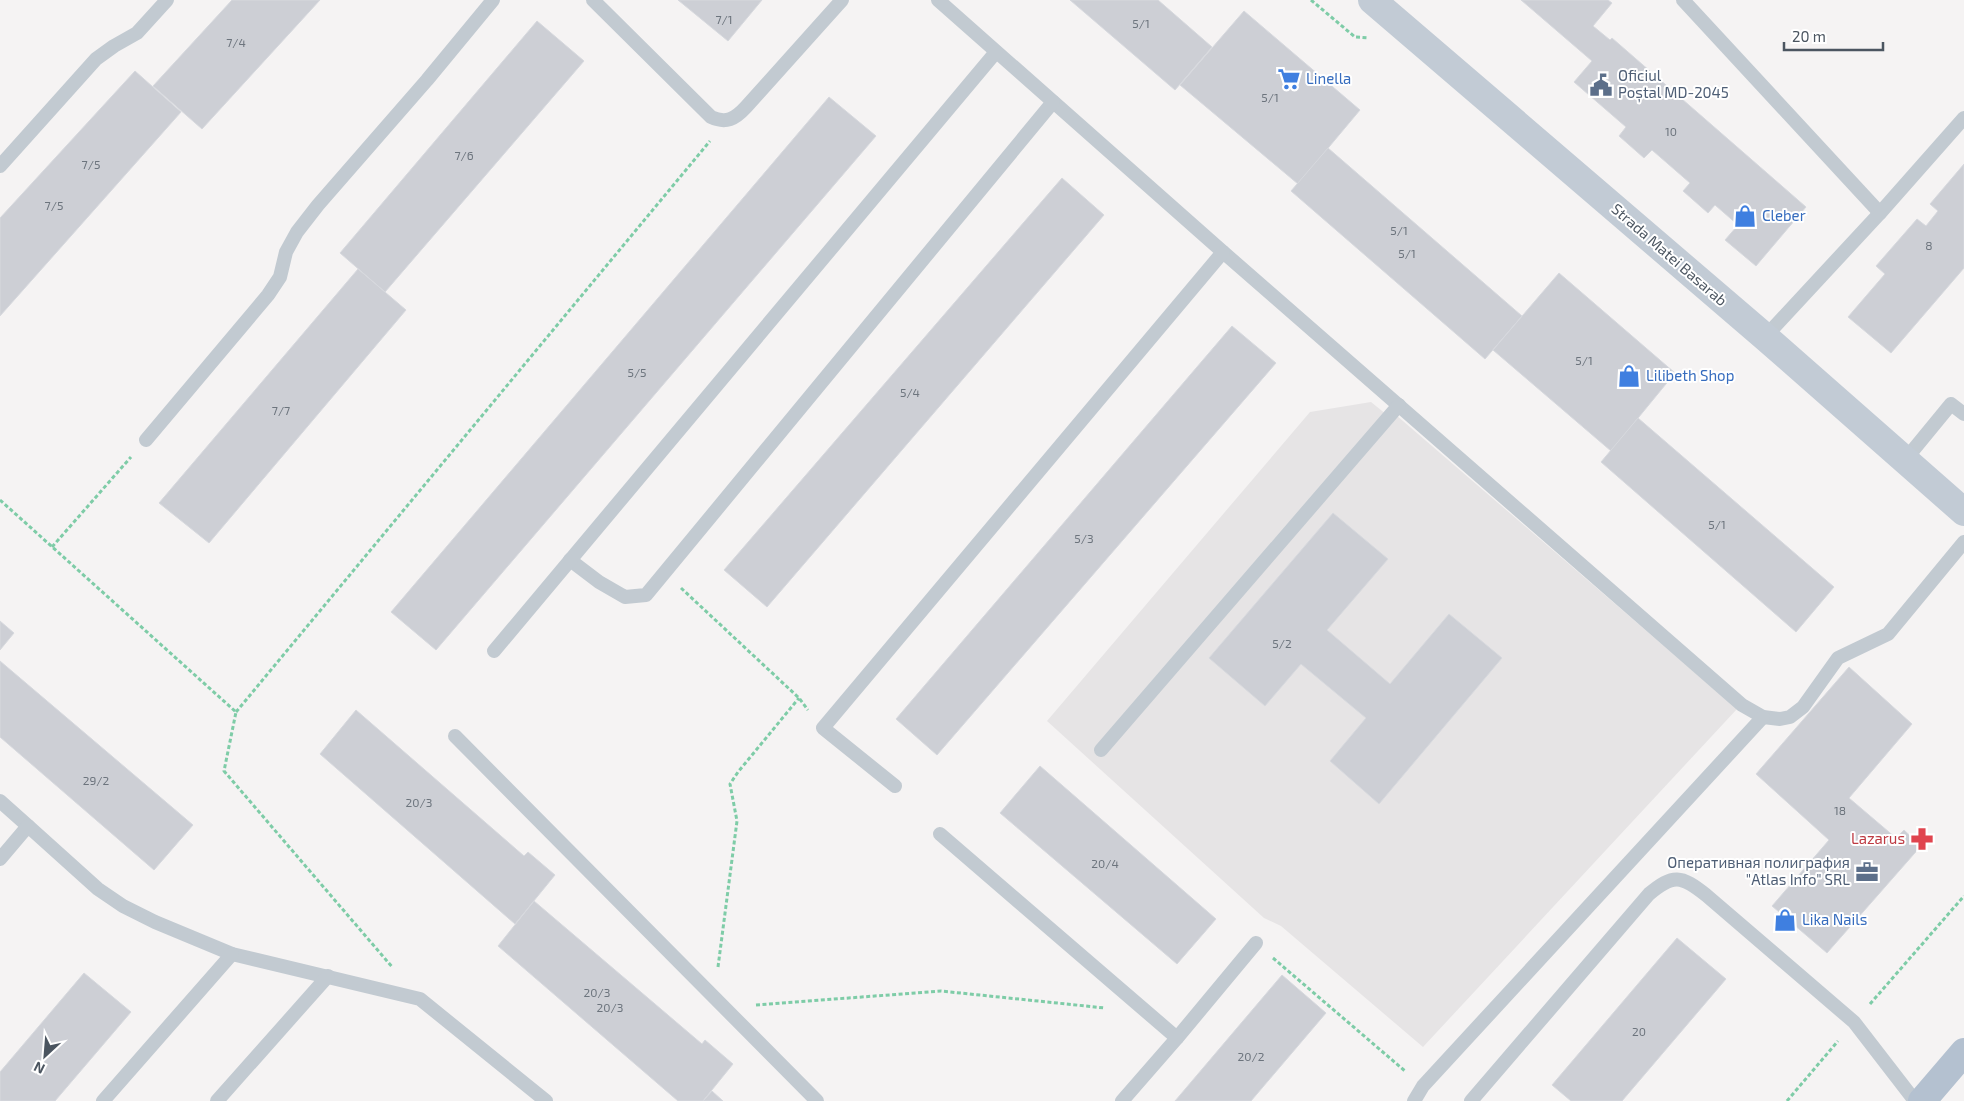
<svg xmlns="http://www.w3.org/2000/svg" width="1964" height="1101" font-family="'Exo 2',sans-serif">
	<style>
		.education { fill: #e6e4e5 }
		.building { fill: #cdcfd5; stroke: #d7d9de }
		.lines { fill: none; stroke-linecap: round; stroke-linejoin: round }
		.path { stroke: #7ecca7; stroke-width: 3; stroke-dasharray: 4 2.5; stroke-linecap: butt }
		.lane { stroke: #c2cad1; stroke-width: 14 }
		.secondary { stroke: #c2cbd5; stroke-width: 28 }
		.primary { stroke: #b4c1d0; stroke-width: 28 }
		.labels { text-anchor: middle; stroke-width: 4; stroke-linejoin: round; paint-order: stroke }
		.number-label { font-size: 12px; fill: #6c747d }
		.service-label { font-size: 15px; fill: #4e5e75; stroke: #fff; text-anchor: start }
		.shop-label { font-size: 15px; fill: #366cbe; stroke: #fff; text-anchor: start }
		.street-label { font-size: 15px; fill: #4b5560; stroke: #fff }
		.health-label { font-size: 15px; fill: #be3a42; stroke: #fff; text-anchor: end }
	</style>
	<rect width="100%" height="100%" fill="#f5f3f3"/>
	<!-- education -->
	<path class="education" d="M1371,402L1392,419L1396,415L1737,709L1423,1047L1281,926L1264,918L1047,721L1310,412Z"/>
	<!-- building -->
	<g class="building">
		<path d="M232,0H320L202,129L153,86Z"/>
		<path d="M678,0H762L728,41Z"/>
		<path d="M1070,0H1158L1212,47L1175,90Z"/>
		<path d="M1521,0H1608L1612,3L1593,26L1610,40L1612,38L1806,207L1756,266L1725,240L1738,225L1715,205L1708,213L1683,191L1690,183L1652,150L1644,158L1619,136L1626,127L1574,82L1592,61Z"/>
		<path d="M1244,11L1360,110L1298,184L1180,85Z"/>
		<path d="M537,21L584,61L385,292L340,253Z"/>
		<path d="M135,71L181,112L0,316V218Z"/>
		<path d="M829,97L876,136L436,650L391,612Z"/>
		<path d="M1328,148L1522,316L1485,359L1291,191Z"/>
		<path d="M1964,164V268L1891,353L1848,317L1885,274L1876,266L1917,219L1926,226L1938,211L1930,204Z"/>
		<path d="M1062,178L1104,215L767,607L724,570Z"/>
		<path d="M358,269L406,310L209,543L159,503Z"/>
		<path d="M1559,273L1675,373L1611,451L1493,350Z"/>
		<path d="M1232,326L1276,363L937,755L896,719Z"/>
		<path d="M1638,418L1834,587L1796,632L1601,462Z"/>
		<path d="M1333,513L1388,559L1327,630L1390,684L1449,614L1502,658L1379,804L1330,761L1366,718L1301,664L1265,706L1209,658Z"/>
		<path d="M0,621L14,633L0,650Z"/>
		<path d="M0,661L193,825L154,870L0,737Z"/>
		<path d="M1849,667L1912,724L1849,798L1896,838L1904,830L1921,846L1827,953L1772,906L1829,840L1756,774Z"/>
		<path d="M356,710L524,856L528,852L555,875L515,924L320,754Z"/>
		<path d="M1040,766L1216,919L1177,964L1000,813Z"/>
		<path d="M534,901L702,1044L705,1040L733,1064L703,1101H678L498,946Z"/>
		<path d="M1677,938L1726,979L1622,1101H1571L1552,1085Z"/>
		<path d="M84,973L131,1012L55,1101H0V1072Z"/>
		<path d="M1282,975L1326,1013L1251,1101H1175Z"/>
		<path d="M712,1091L723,1101H703Z"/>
	</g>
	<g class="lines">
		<!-- path -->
		<g class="path">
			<path d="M1311,0L1355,37L1369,38"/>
			<path d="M0,500L236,712L224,771L393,968"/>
			<path d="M52,547L131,457"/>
			<path d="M681,588L799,698L808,710"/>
			<path d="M236,712L710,141"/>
			<path d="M1273,958L1405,1071"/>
			<path d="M718,967L737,821L730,784L738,772L799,698"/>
			<path d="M1870,1004L1964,896"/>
			<path d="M756,1005L941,991L1105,1008"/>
			<path d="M1787,1101L1838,1041"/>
		</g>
		<!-- lane -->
		<g class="lane">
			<path d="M593,0L711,117C726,124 735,119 746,107L842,0"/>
			<path d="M938,0L1223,252L1742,705L1763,717L1780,719L1790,717L1803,707L1838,658L1888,634L1964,542"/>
			<path d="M1683,0L1880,213"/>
			<path d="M0,166L96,59L114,46L137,33L167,0"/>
			<path d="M1765,337L1880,213L1964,118"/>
			<path d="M146,440L268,295L280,277L286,252L297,232L318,205L427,80L493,0"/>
			<path d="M1905,460L1951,404L1964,414"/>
			<path d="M570,560L599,582L625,597L646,595L1053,102"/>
			<path d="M494,651L996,52"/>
			<path d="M455,736L817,1101"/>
			<path d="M1101,750L1399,405"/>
			<path d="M895,786L823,728L1223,252"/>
			<path d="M0,801L28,826"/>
			<path d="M940,834L1177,1038"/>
			<path d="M0,859L28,826L98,889L123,906L155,922L232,954L420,999L546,1101"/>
			<path d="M103,1101L232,954"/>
			<path d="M217,1101L328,976"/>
			<path d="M1122,1101L1177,1038L1256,943"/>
			<path d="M1414,1101L1423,1086L1763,717"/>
			<path d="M1471,1101L1649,894C1673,874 1681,875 1706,895L1854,1022L1915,1101"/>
		</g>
		<!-- secondary -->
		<path class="secondary" d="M1372,0L1765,337L1964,512"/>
		<!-- primary -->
		<path class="primary" d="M1922,1101L1964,1052"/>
	</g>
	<!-- icons -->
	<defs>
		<symbol id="supermarket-bare" viewBox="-9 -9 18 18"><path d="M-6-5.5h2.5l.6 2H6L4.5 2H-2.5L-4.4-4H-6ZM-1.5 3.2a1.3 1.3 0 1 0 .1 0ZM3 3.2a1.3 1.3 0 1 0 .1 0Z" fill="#3f7fe0" stroke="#fff" stroke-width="2.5" paint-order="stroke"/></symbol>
		<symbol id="civic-bare" viewBox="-9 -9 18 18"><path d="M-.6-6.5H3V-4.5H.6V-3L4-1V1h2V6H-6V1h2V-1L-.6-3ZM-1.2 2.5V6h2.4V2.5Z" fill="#5c6f8a" stroke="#fff" stroke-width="2.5" paint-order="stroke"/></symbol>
		<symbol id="shop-bare" viewBox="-9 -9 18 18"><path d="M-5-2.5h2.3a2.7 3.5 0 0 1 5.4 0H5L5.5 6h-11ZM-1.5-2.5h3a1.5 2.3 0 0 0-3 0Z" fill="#3f7fe0" stroke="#fff" stroke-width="2.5" paint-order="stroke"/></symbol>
		<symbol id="pharmacy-bare" viewBox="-9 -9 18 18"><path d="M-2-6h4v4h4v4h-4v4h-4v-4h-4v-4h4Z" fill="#e0444e" stroke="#fff" stroke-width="2.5" paint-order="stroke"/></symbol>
		<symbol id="office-bare" viewBox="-9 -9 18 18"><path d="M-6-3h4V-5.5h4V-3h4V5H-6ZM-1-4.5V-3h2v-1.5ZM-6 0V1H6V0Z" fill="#5c6f8a" stroke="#fff" stroke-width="2.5" paint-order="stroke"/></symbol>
	</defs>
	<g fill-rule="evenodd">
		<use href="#supermarket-bare" x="1273" y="63" width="32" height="32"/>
		<use href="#civic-bare" x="1585" y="69" width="32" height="32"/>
		<use href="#shop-bare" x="1729" y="200" width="32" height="32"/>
		<use href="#shop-bare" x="1613" y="360" width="32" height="32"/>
		<use href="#pharmacy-bare" x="1906" y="823" width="32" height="32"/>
		<use href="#office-bare" x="1851" y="856" width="32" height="32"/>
		<use href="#shop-bare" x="1769" y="904" width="32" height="32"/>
	</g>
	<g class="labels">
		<!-- number labels -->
		<g class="number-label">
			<text x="724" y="24">7/1</text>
			<text x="1141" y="28">5/1</text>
			<text x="236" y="47">7/4</text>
			<text x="1270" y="102">5/1</text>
			<text x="1671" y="136">10</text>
			<text x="464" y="160">7/6</text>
			<text x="91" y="169">7/5</text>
			<text x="54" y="210">7/5</text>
			<text x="1399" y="235">5/1</text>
			<text x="1929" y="250">8</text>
			<text x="1407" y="258">5/1</text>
			<text x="1584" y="365">5/1</text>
			<text x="637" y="377">5/5</text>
			<text x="910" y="397">5/4</text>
			<text x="281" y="415">7/7</text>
			<text x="1717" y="529">5/1</text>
			<text x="1084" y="543">5/3</text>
			<text x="1282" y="648">5/2</text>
			<text x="96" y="785">29/2</text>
			<text x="419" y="807">20/3</text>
			<text x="1840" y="815">18</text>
			<text x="1105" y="868">20/4</text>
			<text x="597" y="997">20/3</text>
			<text x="610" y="1012">20/3</text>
			<text x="1639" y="1036">20</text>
			<text x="1251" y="1061">20/2</text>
		</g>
		<!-- service labels -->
		<g class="service-label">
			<text x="1618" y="81">Oficiul<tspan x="1618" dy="17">Poștal MD-2045</tspan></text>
			<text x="1850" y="868" text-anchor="end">Оперативная полиграфия<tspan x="1850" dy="17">"Atlas Info" SRL</tspan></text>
		</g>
		<!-- shop labels -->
		<g class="shop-label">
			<text x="1306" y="84">Linella</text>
			<text x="1762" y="221">Cleber</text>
			<text x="1646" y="381">Lilibeth Shop</text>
			<text x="1802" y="925">Lika Nails</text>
		</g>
		<!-- street labels -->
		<g class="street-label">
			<text transform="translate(1669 255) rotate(41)" y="5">Strada Matei Basarab</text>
		</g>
		<!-- health labels -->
		<g class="health-label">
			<text x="1905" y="844">Lazarus</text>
		</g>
	</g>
	<!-- north arrow -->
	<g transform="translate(45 1056) rotate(206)" stroke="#ffffff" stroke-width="4" paint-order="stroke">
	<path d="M0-4L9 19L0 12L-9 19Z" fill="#4b5560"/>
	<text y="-8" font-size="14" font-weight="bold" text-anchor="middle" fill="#4b5560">N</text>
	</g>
	<!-- scale -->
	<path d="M1784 42v8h99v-8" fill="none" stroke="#4b5560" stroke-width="2.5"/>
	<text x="1792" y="42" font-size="15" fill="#4b5560" stroke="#ffffff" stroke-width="4" paint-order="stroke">20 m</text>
</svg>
